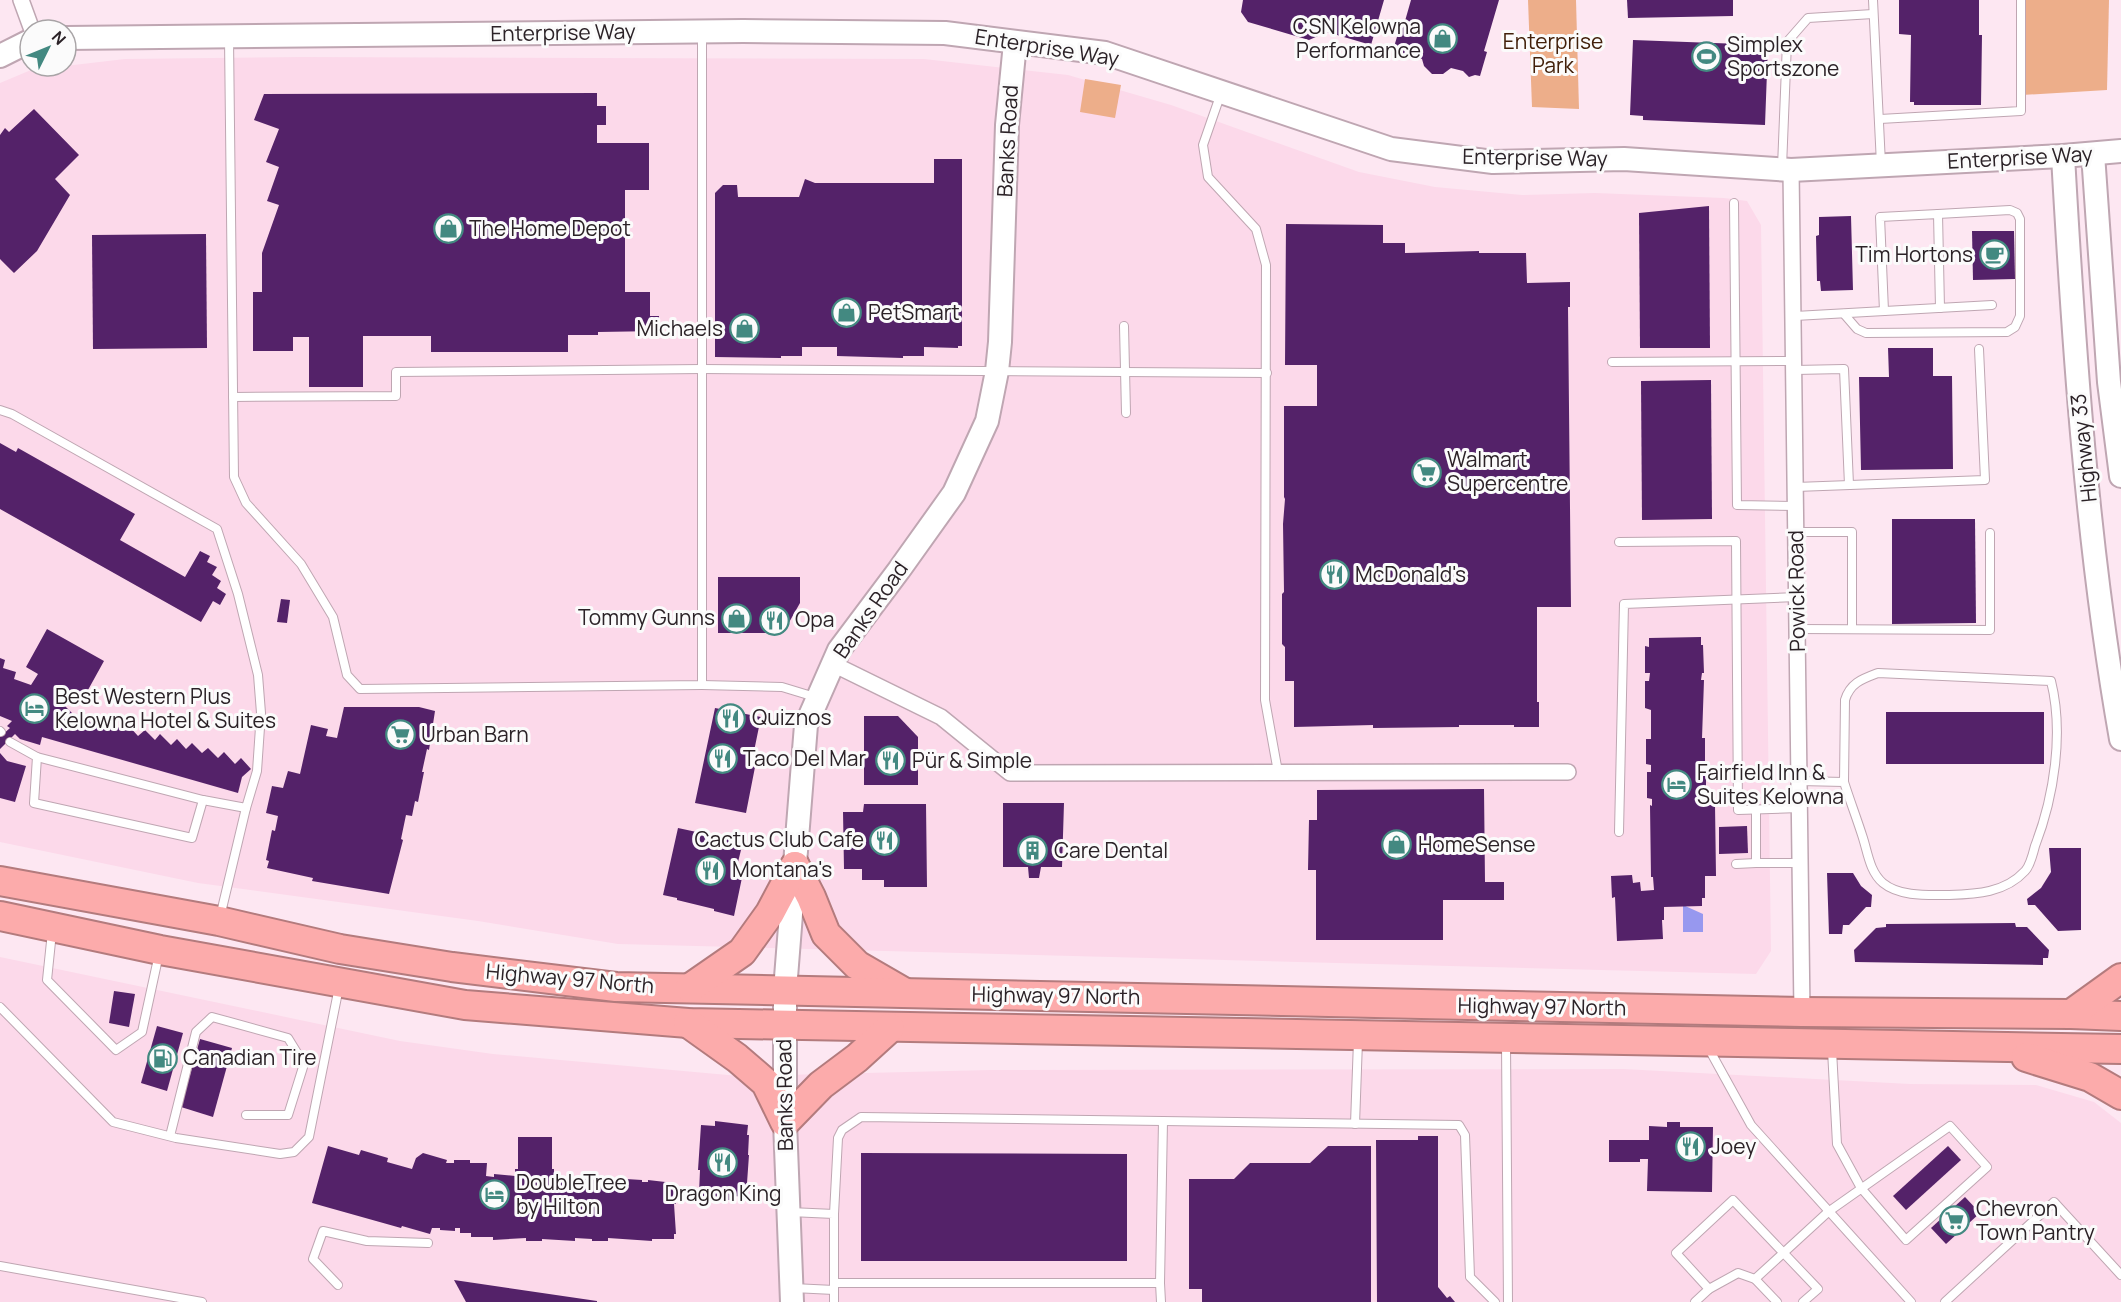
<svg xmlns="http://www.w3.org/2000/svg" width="2121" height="1302" font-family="Manrope,sans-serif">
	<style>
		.built { fill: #fcd9ea }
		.green { fill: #edae8a }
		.water { fill: #9798ef }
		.building { fill: #542269 }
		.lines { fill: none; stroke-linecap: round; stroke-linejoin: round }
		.lane-casing { stroke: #bfa6b2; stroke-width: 10 }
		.street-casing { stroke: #bfa6b2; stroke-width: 18 }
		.secondary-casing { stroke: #bfa6b2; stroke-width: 26 }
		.highway-casing { stroke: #b37b7d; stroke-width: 32 }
		.lane { stroke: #fff; stroke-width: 8 }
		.street { stroke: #fff; stroke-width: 15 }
		.secondary { stroke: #fff; stroke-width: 22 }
		.highway { stroke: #fcabab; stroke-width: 28 }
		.labels { text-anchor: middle; stroke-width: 6; stroke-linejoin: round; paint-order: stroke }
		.poi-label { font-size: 21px; fill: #2b2227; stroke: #fbfbfb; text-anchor: start }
		.street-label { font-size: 21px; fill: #2b2227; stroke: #fbfbfb }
		.park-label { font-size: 21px; fill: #42200a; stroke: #fbfbfb }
	</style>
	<rect width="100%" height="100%" fill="#fde7f2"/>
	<!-- built -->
	<g class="built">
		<path d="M301,57L924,59L1068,75L1171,105L1359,172L1435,187L1522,195L1595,193L1724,198L1747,201L1761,225L1771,951L1756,974L618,944L478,921L198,883L0,842V83L31,70L125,59Z"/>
		<path d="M0,957L400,1041L493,1054L739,1076L990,1070L1623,1069L1910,1084L2036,1085L2094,1102L2121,1123V1302H0Z"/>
	</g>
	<!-- green -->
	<g class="green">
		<path d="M1528,0H1576L1579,109L1532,107Z"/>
		<path d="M2025,0H2109L2107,90L2022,95Z"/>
		<path d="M1085,79L1121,85L1115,118L1080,112Z"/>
	</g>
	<!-- water -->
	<path class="water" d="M1683,905L1703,914V932H1683Z"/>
	<!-- building -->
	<g class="building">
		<path d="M1243,0H1384L1371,45L1327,32L1309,40L1248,22L1241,12Z"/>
		<path d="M1411,0H1499L1484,51L1487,52L1480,76L1475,75L1469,77L1463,71L1451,68L1443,74H1432L1424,66L1422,59L1393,50L1400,27L1403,28Z"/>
		<path d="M1627,0H1733V16L1628,18Z"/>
		<path d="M1899,0H1979V35H1982L1981,105H1914V102H1910L1911,35L1899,34Z"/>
		<path d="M1633,40L1768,45L1765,125L1643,120V116L1630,115Z"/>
		<path d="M597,93V106H606V125H597V143H649V190H625V292H650V316H659V331L598,332V335H568V352H431V336H363V387H309V337H293V351H253V292H262V253L279,205L267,201L279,167L266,162L279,129L254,120L264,94Z"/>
		<path d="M34,109L79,155L55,179L70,195L37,251L14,273L0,259V135L5,128L9,132Z"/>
		<path d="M934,159H962V346H958V348L924,347V356H903V358L837,356V347H802V356H781V358L715,357V193L723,185H737L738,197H799L805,179L815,183H934Z"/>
		<path d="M1709,206L1710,348H1640L1639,213Z"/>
		<path d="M1851,216L1853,290L1821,291L1820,281H1817L1816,236L1819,235V217Z"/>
		<path d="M1286,224L1383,225V243H1405V253L1479,251V253H1526L1527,283L1570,282V307H1568L1571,607H1537V702H1539V727H1514V725H1459V727L1373,728V725L1294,727V681H1285V647L1282,644V594L1284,592L1283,524L1285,499L1284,497V406H1317V365H1285Z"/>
		<path d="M1972,231H2014L2015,279L1973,280Z"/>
		<path d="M206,234L207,348L93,349L92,235Z"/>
		<path d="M1888,348H1933V376H1952L1953,469L1861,470L1859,377H1889Z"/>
		<path d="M1711,380L1712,519L1642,520L1641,381Z"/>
		<path d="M0,443L16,452L18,448L135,514L120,540L185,577L200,551L210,556L207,562L217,567L212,575L221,581L217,588L226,594L220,605L213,601L201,622L0,509Z"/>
		<path d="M1892,519H1975L1976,623L1892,624Z"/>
		<path d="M718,577H800V603L783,633H718Z"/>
		<path d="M281,599L290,600L287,623L277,622Z"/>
		<path d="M47,629L104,661L83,699L71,693L64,705L76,717L81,712L91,723L97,717L108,727L113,722L122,731L128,725L138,736L145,730L155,740L160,734L171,745L177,739L186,749L192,743L202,753L208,748L218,758L224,752L235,764L241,758L251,769L242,777L238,793L42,737L40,745L20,739L15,734L0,749V737L10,728L7,726L12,721L0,716V658L5,660L3,668L16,672L14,679L31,685L38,674L26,667Z"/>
		<path d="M1701,637V645H1703L1704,673H1702L1701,680H1704L1702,738H1705V764H1703V771H1706V798H1704V805H1715L1716,876H1705V898H1702V906L1664,907V920H1662L1663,939L1617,941L1615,897L1612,898L1611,876L1632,875L1633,883L1640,882L1641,891L1654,890L1653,877H1651L1650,805L1652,806V799L1647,798V772H1651V765L1646,764V739H1651V710L1645,708V681H1649L1650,673H1645V646L1649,647V638Z"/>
		<path d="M344,707H419L435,711L429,750L427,749L422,772H424L418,802L415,801L412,816L406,815L401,839L403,840L389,894L312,881L313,878L267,868L269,861L266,860L272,830L275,831L278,816L266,813L272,786L283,788L288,771L300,774L311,725L328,729L326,736L337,738Z"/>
		<path d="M715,708L761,717L752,761L756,762L746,813L695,803Z"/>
		<rect x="1886" y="712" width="158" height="52"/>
		<path d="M864,716H898L918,737V785H864Z"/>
		<path d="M0,753L7,761L26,766L15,802L0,798Z"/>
		<path d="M1484,789L1485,882H1504V900H1443V940H1316V870H1308L1309,820H1317V790Z"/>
		<path d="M1003,803H1064L1062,867H1041L1039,878H1029L1028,867H1003Z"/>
		<path d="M864,804H926L927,887H884V880H862V869H844L843,812H863Z"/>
		<path d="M1747,826L1748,853L1719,854V827Z"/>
		<path d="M678,828L743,842L737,866L744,868L734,916L714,911V909L677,900V898L663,895Z"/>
		<path d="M2049,848H2081V930L2058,931L2035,905H2028L2027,899L2041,888L2051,872Z"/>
		<path d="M1827,873H1853L1861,886L1872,895L1871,907H1866L1849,925H1843L1842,934H1829Z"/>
		<path d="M2015,923L2016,927H2027L2049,950L2048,958H2043V965L1855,962L1854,950L1876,928L1886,927V924Z"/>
		<path d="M114,991L135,994L129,1027L109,1023Z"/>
		<path d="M157,1026L183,1033L167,1091L141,1083Z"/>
		<path d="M200,1039L232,1048L213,1117L181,1107Z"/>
		<path d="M715,1121L748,1125L747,1135H749L748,1155H749L746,1197L733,1196V1200H715V1197L701,1196V1193H699L700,1170H698L701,1125L715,1126Z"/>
		<path d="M1667,1122H1680V1127H1713L1712,1192L1647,1191L1648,1159H1640V1162H1609V1140H1649V1126L1667,1127Z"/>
		<path d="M1418,1136H1438V1287L1447,1298L1450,1296L1455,1302H1377L1376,1140H1418Z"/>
		<path d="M518,1137H552V1169H554V1180L576,1179V1182H582V1179L598,1180V1182H604V1179L620,1180V1182H626V1179L642,1180V1182H648V1180L674,1183V1188H676V1204H674L676,1234H674V1239H652V1241L608,1238V1241H592V1239L575,1238V1241L542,1239V1241H526V1238L493,1240V1237H471V1233H460V1228H455V1231L440,1230V1228H432L430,1234L402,1226L401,1228L312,1203L328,1146L359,1155L361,1150L388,1158L387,1162L412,1169L416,1158L423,1153L447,1160L446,1163H454V1160H470V1163H487L486,1176L494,1177V1174L515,1176V1169H518Z"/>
		<path d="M1328,1146H1371V1302H1202V1289H1189V1179H1234L1250,1163H1310Z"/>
		<path d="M1948,1146L1961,1160L1906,1210L1893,1196Z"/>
		<path d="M861,1153L1127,1154V1261H861Z"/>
		<path d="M1965,1197L1980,1213L1946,1244L1931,1228Z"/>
		<path d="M454,1280L597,1301V1302H466Z"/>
	</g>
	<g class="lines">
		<defs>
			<g id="lane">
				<path d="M1873,0L1881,164"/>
				<path d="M229,38L234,477L246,503L301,564L333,617L347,675L360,689L702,685V33"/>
				<path d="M1220,96L1203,145L1208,177L1256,229L1266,265L1265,700L1278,772"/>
				<path d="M1880,119L2021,111V0"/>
				<path d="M1782,167L1787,42L1808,18L1873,14"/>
				<path d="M1734,203L1737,505L1796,506"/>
				<path d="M1884,311L1880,217L1938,214L1940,308"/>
				<path d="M1844,314L1857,329L1866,333L2007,332L2015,327L2020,316V219L2017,213L2010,210L1938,214"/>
				<path d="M1795,316L1992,305"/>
				<path d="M1124,326L1126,413"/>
				<path d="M1612,362L1795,361"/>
				<path d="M1795,370L1844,369L1849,485"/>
				<path d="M233,397L396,396V372L702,369L1267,373"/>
				<path d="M0,410L12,414L217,529L238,594L258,675L261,713L257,771L246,808L203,800L192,838L34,803L37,757L10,742"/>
				<path d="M1796,487L1985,480L1979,349"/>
				<path d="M1797,532H1852V629"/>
				<path d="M1619,542L1736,541L1738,810L1800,808"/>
				<path d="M1798,629L1990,630V533"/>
				<path d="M702,685L782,687L815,697"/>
				<path d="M0,731L1,732"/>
				<path d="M37,757L203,800"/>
				<path d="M1799,781L1844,782L1845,700C1850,683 1862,679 1878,673L2051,681C2064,733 2054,797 2035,846C2033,854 2030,866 2025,871C2005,893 1976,894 1949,895C1928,895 1900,897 1883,883C1870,872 1868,854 1863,838C1857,819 1850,801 1844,782"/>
				<path d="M1756,809V863H1800"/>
				<path d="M1619,832L1624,604L1797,597"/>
				<path d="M1736,864L1756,863"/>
				<path d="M220,917L246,808"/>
				<path d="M52,932L47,980L116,1050L142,1032L159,954"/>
				<path d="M0,1007L113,1122L176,1138L280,1154L294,1152L309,1137L339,987"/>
				<path d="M1506,1043L1508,1302"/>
				<path d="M1709,1049L1751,1125L1911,1302"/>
				<path d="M1355,1124L1358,1041"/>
				<path d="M170,1136L196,1032L212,1017L288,1038L304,1064L288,1115H246"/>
				<path d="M790,1212L834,1214V1302"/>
				<path d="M834,1214L838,1138L842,1130L861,1117L1459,1125L1465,1135L1470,1277L1495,1302"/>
				<path d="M0,1266L202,1302"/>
				<path d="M1755,1279L1828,1212L1950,1126L1987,1167L1906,1240L1861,1188L1837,1144L1832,1050"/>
				<path d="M834,1283H1160L1161,1302"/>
				<path d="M1160,1283L1163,1121"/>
				<path d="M338,1285L313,1259L323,1231L367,1241L428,1243"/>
				<path d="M793,1288L834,1290"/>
				<path d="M1695,1302L1709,1289"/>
				<path d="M1777,1302L1755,1279L1738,1273L1709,1289L1676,1253L1733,1200L1818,1289L1803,1302"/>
				<path d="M1945,1302L2054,1202L2121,1275"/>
			</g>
			<g id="street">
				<path d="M21,0L32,30"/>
				<path d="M1791,170L1802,1012"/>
				<path d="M833,664L941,717L1010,773L1568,772"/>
			</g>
			<g id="secondary">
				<path d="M66,38L743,31L945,33L1105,53L1391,149L1493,162L1624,159L1791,170L2063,156L2121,151"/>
				<path d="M0,56L30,41"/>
				<path d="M2093,154L2109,382L2121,476"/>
				<path d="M2063,156C2074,351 2087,547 2121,739"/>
				<path d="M792,1302L785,1122V990L806,725L839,650L899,570L954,493L987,421L997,371L1000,342L1007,125L1015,43"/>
			</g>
			<g id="highway">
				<path d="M795,866L811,897L826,934L857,965L902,991"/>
				<path d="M0,881L219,921L340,949L452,967L616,987L1802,1012L2071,1014L2121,1016"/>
				<path d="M0,916L160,950L465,1005L688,1023L2121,1049"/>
				<path d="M690,988L742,952L770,913L795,866"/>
				<path d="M2071,1014L2121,978"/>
				<path d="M688,1023L737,1058L766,1083L785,1122L821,1085L857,1058L890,1028"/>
				<path d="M2026,1057L2090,1077L2121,1095"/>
			</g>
		</defs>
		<!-- lane casing -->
		<use href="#lane" class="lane-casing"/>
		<!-- street casing -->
		<use href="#street" class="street-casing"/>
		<!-- secondary casing -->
		<use href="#secondary" class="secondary-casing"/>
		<!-- highway casing -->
		<use href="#highway" class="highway-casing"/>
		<!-- lane -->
		<use href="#lane" class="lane"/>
		<!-- street -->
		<use href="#street" class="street"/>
		<!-- secondary -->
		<use href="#secondary" class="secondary"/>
		<!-- highway -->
		<use href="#highway" class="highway"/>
	</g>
	<!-- icons -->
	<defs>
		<symbol id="shop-ring" viewBox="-11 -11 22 22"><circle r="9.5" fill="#fbfbfb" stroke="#438981" stroke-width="1.5"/><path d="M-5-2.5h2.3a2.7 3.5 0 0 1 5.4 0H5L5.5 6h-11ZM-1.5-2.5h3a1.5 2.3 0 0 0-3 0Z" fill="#438981"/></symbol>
		<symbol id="stadium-ring" viewBox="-11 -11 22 22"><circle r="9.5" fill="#fbfbfb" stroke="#438981" stroke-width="1.5"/><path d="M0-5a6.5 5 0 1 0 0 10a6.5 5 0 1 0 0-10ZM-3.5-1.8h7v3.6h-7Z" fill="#438981"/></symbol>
		<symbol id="cafe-ring" viewBox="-11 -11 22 22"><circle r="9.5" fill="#fbfbfb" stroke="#438981" stroke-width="1.5"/><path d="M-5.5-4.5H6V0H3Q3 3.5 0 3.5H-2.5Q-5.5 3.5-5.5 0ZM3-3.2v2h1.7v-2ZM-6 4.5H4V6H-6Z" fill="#438981"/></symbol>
		<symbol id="supermarket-ring" viewBox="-11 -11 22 22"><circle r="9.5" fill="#fbfbfb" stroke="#438981" stroke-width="1.5"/><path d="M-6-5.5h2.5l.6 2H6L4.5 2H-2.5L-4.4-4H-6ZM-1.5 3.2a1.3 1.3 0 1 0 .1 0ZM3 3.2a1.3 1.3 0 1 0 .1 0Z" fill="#438981"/></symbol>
		<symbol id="restaurant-ring" viewBox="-11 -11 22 22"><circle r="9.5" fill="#fbfbfb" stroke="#438981" stroke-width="1.5"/><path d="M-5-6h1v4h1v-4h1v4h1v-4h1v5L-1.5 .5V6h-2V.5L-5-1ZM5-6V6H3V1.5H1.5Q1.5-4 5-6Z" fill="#438981"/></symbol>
		<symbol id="hotel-ring" viewBox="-11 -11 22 22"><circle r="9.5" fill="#fbfbfb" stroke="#438981" stroke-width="1.5"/><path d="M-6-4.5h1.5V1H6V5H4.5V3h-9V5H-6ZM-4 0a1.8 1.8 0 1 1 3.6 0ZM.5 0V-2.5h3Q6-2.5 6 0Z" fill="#438981"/></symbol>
		<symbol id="building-ring" viewBox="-11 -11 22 22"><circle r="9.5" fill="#fbfbfb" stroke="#438981" stroke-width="1.5"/><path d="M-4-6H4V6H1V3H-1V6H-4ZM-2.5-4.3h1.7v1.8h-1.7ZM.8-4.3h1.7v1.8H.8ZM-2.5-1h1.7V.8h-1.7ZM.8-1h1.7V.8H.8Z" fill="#438981"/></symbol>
		<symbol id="fuel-ring" viewBox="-11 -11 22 22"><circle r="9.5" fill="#fbfbfb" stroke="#438981" stroke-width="1.5"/><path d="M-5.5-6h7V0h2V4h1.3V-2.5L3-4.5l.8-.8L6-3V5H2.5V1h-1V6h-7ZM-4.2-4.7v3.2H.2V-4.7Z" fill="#438981"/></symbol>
	</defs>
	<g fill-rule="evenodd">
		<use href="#shop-ring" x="1426" y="22" width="33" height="33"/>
		<use href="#stadium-ring" x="1690" y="40" width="33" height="33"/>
		<use href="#shop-ring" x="432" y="212" width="33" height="33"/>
		<use href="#cafe-ring" x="1978" y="238" width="33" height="33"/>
		<use href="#shop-ring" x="830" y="296" width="33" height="33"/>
		<use href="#shop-ring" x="728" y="312" width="33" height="33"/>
		<use href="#supermarket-ring" x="1410" y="456" width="33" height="33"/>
		<use href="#restaurant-ring" x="1318" y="558" width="33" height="33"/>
		<use href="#shop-ring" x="720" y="602" width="33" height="33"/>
		<use href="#restaurant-ring" x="758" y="604" width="33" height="33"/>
		<use href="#hotel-ring" x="18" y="692" width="33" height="33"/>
		<use href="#restaurant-ring" x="714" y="702" width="33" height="33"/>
		<use href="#supermarket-ring" x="384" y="718" width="33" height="33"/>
		<use href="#restaurant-ring" x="706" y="742" width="33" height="33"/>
		<use href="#restaurant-ring" x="874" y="744" width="33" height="33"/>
		<use href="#hotel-ring" x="1660" y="768" width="33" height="33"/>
		<use href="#restaurant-ring" x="868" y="824" width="33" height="33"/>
		<use href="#shop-ring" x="1380" y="828" width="33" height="33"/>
		<use href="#building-ring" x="1016" y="834" width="33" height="33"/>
		<use href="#restaurant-ring" x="694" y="854" width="33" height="33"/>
		<use href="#fuel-ring" x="146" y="1042" width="33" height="33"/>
		<use href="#restaurant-ring" x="1674" y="1130" width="33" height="33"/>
		<use href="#restaurant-ring" x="706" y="1146" width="33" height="33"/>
		<use href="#hotel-ring" x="478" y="1178" width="33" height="33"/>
		<use href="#supermarket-ring" x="1938" y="1204" width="33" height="33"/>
	</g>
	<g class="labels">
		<!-- poi labels -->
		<g class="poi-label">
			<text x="1421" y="34" text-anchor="end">CSN Kelowna<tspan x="1421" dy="24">Performance</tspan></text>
			<text x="1727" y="52">Simplex<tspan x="1727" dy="24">Sportszone</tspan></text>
			<text x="469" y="236">The Home Depot</text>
			<text x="1973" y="262" text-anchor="end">Tim Hortons</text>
			<text x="868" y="320">PetSmart</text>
			<text x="723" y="336" text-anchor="end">Michaels</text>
			<text x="1447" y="467">Walmart<tspan x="1447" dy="24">Supercentre</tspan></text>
			<text x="1355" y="582">McDonald's</text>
			<text x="715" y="625" text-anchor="end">Tommy Gunns</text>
			<text x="795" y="627">Opa</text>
			<text x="55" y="704">Best Western Plus<tspan x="55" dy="24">Kelowna Hotel &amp; Suites</tspan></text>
			<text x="752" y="725">Quiznos</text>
			<text x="421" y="742">Urban Barn</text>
			<text x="743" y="766">Taco Del Mar</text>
			<text x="912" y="768">Pür &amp; Simple</text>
			<text x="1697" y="780">Fairfield Inn &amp;<tspan x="1697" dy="24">Suites Kelowna</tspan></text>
			<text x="864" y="847" text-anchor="end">Cactus Club Cafe</text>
			<text x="1418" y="852">HomeSense</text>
			<text x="1054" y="858">Care Dental</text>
			<text x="732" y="877">Montana's</text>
			<text x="183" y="1065">Canadian Tire</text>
			<text x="1711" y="1154">Joey</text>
			<text x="516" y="1190">DoubleTree<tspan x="516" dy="24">by Hilton</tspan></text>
			<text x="723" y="1201" text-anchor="middle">Dragon King</text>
			<text x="1976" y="1216">Chevron<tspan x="1976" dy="24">Town Pantry</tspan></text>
		</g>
		<!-- street labels -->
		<g class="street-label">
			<text transform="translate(563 33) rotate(-1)" y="7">Enterprise Way</text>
			<text transform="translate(1047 48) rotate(9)" y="7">Enterprise Way</text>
			<text transform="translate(1008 141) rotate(-87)" y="7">Banks Road</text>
			<text transform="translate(1535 158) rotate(1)" y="7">Enterprise Way</text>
			<text transform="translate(2020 158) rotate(-3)" y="7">Enterprise Way</text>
			<text transform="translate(2084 448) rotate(-96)" y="7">Highway 33</text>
			<text transform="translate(1797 591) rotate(-91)" y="7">Powick Road</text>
			<text transform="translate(871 610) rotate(-55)" y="7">Banks Road</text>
			<text transform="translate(570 979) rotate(5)" y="7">Highway 97 North</text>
			<text transform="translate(1056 996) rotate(1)" y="7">Highway 97 North</text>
			<text transform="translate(1542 1007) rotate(1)" y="7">Highway 97 North</text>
			<text transform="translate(785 1095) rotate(-91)" y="7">Banks Road</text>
		</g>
		<!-- park labels -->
		<g class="park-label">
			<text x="1553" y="49">Enterprise<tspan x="1553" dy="24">Park</tspan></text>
		</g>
	</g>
	<!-- north arrow -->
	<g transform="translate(48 48) rotate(47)"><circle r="28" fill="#fbfbfb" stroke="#a8a4a6" stroke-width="1.5"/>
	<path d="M0-4.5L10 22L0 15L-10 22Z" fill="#438981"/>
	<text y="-9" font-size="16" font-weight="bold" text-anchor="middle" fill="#2b2227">N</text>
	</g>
</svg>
